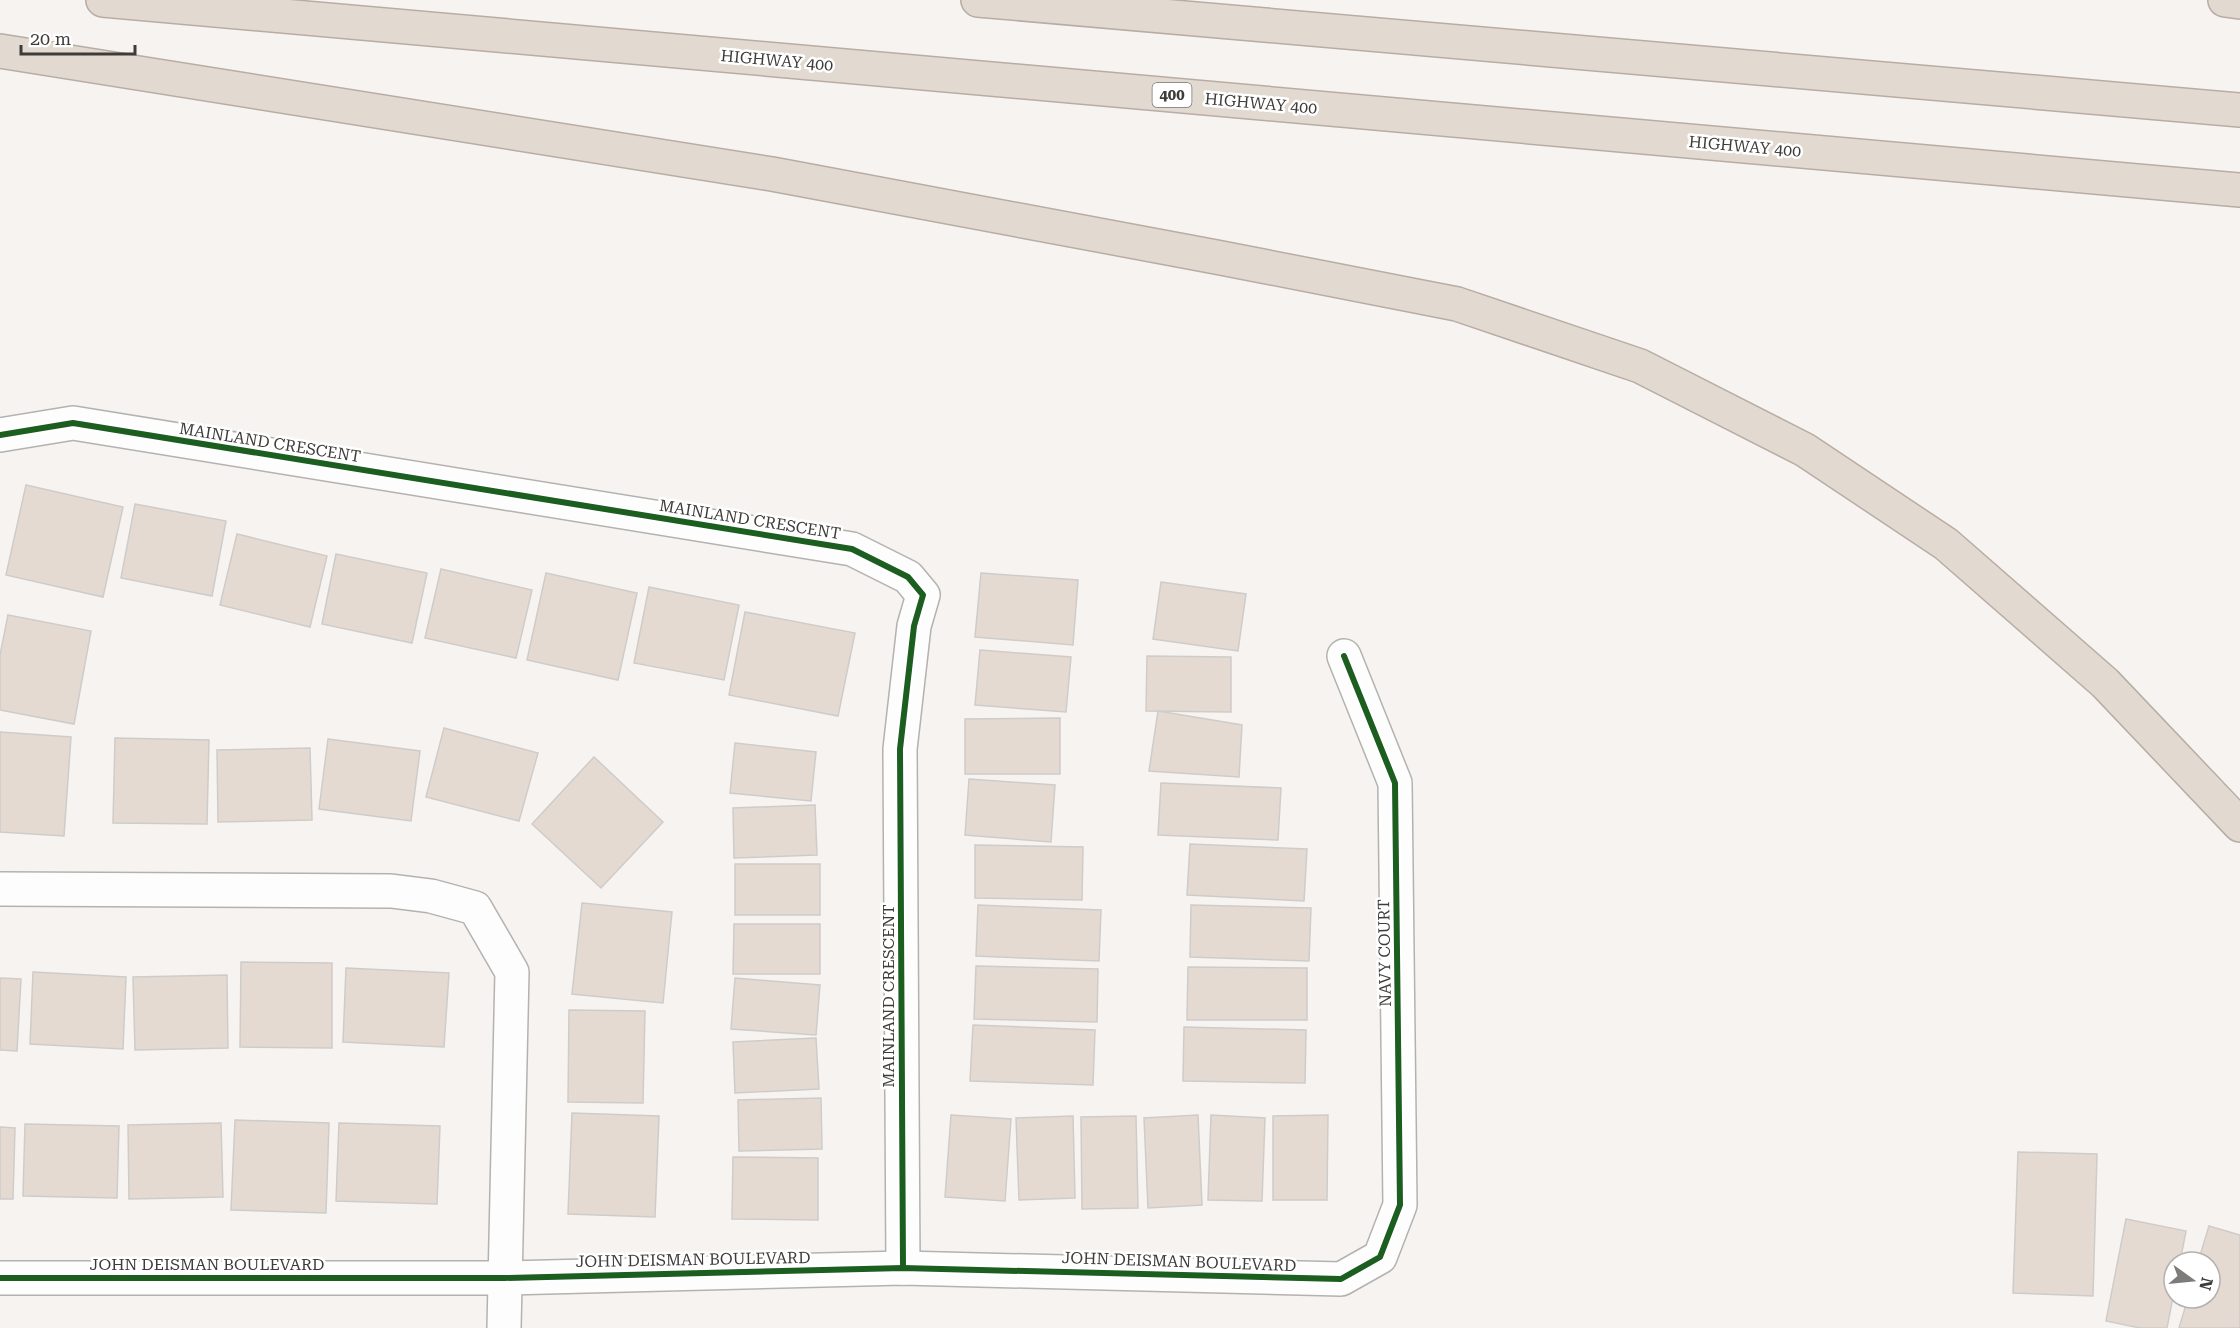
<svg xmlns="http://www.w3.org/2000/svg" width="2240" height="1328" font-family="'Roboto Serif',serif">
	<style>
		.building { fill: #e5dad1; stroke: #ceccca; stroke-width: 1.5 }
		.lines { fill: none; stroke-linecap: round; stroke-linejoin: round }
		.minor-casing { stroke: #b4b2af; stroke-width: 36 }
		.motorway-casing { stroke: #b8ada4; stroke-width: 36 }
		.minor { stroke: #fefdfd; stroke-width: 33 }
		.motorway { stroke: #e2d9d1; stroke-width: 33 }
		.cycleway-casing { stroke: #fff; stroke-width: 10 }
		.cycleway { stroke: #1b5e20; stroke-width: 6 }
		.labels { text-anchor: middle; stroke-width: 5; stroke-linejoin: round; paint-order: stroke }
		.shield { fill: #fff; stroke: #787675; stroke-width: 1.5 }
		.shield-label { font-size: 15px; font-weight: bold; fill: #3e3c3a }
		.street-label { font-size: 16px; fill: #3e3c3a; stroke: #fff }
	</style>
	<rect width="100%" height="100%" fill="#f6f3f0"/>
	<!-- building -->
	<g class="building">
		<path d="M26,485L123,507L103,597L6,575Z"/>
		<path d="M135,504L226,521L212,596L121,578Z"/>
		<path d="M237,534L327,556L310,627L220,605Z"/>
		<path d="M336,554L427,573L412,643L322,624Z"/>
		<path d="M441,569L532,590L516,658L425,638Z"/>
		<path d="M546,573L637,593L618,680L527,660Z"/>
		<path d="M981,573L1078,580L1073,645L975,637Z"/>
		<path d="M1161,582L1246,594L1238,651L1153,639Z"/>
		<path d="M649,587L739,605L724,680L634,663Z"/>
		<path d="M745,612L855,633L838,716L729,695Z"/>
		<path d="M8,615L91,631L74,724L0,710V655Z"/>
		<path d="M980,650L1071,657L1066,712L975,705Z"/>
		<path d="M1147,656L1231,657V712L1146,711Z"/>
		<path d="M1158,711L1242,725L1239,777L1149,771Z"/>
		<path d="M1060,718V774H965V719Z"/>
		<path d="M444,728L538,753L519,821L426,797Z"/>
		<path d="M0,732L71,737L64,836L0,832Z"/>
		<path d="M115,738L209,740L207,824L113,823Z"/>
		<path d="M328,739L420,751L411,821L319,809Z"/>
		<path d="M735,743L816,752L811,801L730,793Z"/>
		<path d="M310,748L312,820L218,822L217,750Z"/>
		<path d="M594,757L663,822L601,888L532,824Z"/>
		<path d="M969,779L1055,785L1051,842L965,835Z"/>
		<path d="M1161,783L1281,788L1278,840L1158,835Z"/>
		<path d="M815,805L817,855L734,858L733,808Z"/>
		<path d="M1190,844L1307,849L1304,901L1187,895Z"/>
		<path d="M975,845L1083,847L1082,900L975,898Z"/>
		<rect x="735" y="864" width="85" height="51"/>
		<path d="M582,903L672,912L663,1003L572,994Z"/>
		<path d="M978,905L1101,910L1099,961L976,956Z"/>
		<path d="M1191,905L1311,908L1309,961L1190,957Z"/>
		<path d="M734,924H820V974H733Z"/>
		<path d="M241,962L332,963V1048L240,1047Z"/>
		<path d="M976,966L1098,969L1097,1022L974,1019Z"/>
		<path d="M1188,967L1307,968V1020H1187Z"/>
		<path d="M346,968L449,973L444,1047L343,1042Z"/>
		<path d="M33,972L126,977L123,1049L30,1044Z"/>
		<path d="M227,975L228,1048L135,1050L133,977Z"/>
		<path d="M0,978L21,979L17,1051L0,1050Z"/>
		<path d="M735,978L820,985L816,1035L731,1029Z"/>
		<path d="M569,1010L645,1011L643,1103L568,1102Z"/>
		<path d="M973,1025L1095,1030L1093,1085L970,1081Z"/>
		<path d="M1184,1027L1306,1030L1305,1083L1183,1081Z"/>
		<path d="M816,1038L819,1089L735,1093L733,1042Z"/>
		<path d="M821,1098L822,1149L739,1151L738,1100Z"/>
		<path d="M572,1113L659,1116L655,1217L568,1214Z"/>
		<path d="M951,1115L1011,1119L1005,1201L945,1197Z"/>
		<path d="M1198,1115L1202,1205L1148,1208L1144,1118Z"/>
		<path d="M1211,1115L1265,1118L1262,1201L1208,1200Z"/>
		<path d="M1328,1115L1327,1200H1273V1116Z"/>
		<path d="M1073,1116L1075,1198L1019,1200L1016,1118Z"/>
		<path d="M1136,1116L1138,1208L1082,1209L1081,1117Z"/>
		<path d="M235,1120L329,1123L326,1213L231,1210Z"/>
		<path d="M221,1123L223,1197L129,1199L128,1125Z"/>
		<path d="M339,1123L440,1126L437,1204L336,1201Z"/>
		<path d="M25,1124L119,1126L117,1198L23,1196Z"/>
		<path d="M0,1127L15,1128L13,1199H0Z"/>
		<path d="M2018,1152L2097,1154L2093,1296L2013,1293Z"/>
		<path d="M733,1157L818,1158V1220L732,1219Z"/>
		<path d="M2126,1219L2186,1231L2180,1262H2174V1292L2167,1328H2140L2106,1321Z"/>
		<path d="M2209,1226L2240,1235V1328H2179L2188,1298H2210V1262H2198Z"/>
	</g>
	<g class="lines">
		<defs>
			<g id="minor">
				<path d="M0,435L73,423L852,549L908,577L923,595L914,626L900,749L903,1268"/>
				<path d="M0,889L391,891L431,896L475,908L512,972L504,1328"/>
				<path d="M0,1278H504L903,1268L1341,1279L1380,1257L1400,1205L1395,783L1344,656"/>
			</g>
			<g id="motorway">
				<path d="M103,0L2240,190"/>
				<path d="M978,0L2240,110"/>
				<path d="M2225,0L2240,2"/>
				<path d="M0,51L772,174L1216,257L1457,304L1640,366L1805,450L1946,544L2105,683L2240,825"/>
			</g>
		</defs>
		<!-- minor casing -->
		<use href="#minor" class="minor-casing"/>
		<!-- motorway casing -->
		<use href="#motorway" class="motorway-casing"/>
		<!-- minor -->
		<use href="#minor" class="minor"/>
		<!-- motorway -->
		<use href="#motorway" class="motorway"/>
		<defs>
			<g id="cycleway">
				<path d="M0,435L73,423L852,549L908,577L923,595L914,626L900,749L903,1268"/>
				<path d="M0,1278H504L903,1268L1341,1279L1380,1257L1400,1205L1395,783L1344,656"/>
			</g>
		</defs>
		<!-- cycleway casing -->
		<use href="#cycleway" class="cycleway-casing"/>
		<!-- cycleway -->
		<use href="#cycleway" class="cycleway"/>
	</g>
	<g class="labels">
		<!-- shield labels -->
		<rect class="shield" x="1152.5" y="83" width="39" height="24" rx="4.5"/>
		<g class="shield-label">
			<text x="1172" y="100">400</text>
		</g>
		<!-- street labels -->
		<g class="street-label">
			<text transform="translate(777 60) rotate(5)" y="6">HIGHWAY 400</text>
			<text transform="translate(1261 103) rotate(5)" y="6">HIGHWAY 400</text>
			<text transform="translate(1745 146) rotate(5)" y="6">HIGHWAY 400</text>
			<text transform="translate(270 442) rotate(9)" y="6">MAINLAND CRESCENT</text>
			<text transform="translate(750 519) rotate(9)" y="6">MAINLAND CRESCENT</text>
			<text transform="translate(1384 953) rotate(-91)" y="6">NAVY COURT</text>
			<text transform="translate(888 996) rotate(-90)" y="6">MAINLAND CRESCENT</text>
			<text transform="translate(693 1259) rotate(-1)" y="6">JOHN DEISMAN BOULEVARD</text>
			<text transform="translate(1179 1261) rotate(2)" y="6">JOHN DEISMAN BOULEVARD</text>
			<text x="207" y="1270">JOHN DEISMAN BOULEVARD</text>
		</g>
	</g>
	<!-- north arrow -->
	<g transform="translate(2192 1280) rotate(105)"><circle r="28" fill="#ffffff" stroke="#b2b1b0" stroke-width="1.5"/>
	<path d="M0-4.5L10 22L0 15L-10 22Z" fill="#7e7c7a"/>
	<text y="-9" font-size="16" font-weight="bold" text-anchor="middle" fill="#3e3c3a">N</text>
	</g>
	<!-- scale -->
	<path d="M21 45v9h114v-9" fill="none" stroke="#3e3c3a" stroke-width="3"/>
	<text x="30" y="45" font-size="18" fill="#3e3c3a" stroke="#ffffff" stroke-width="4.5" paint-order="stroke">20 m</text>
</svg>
